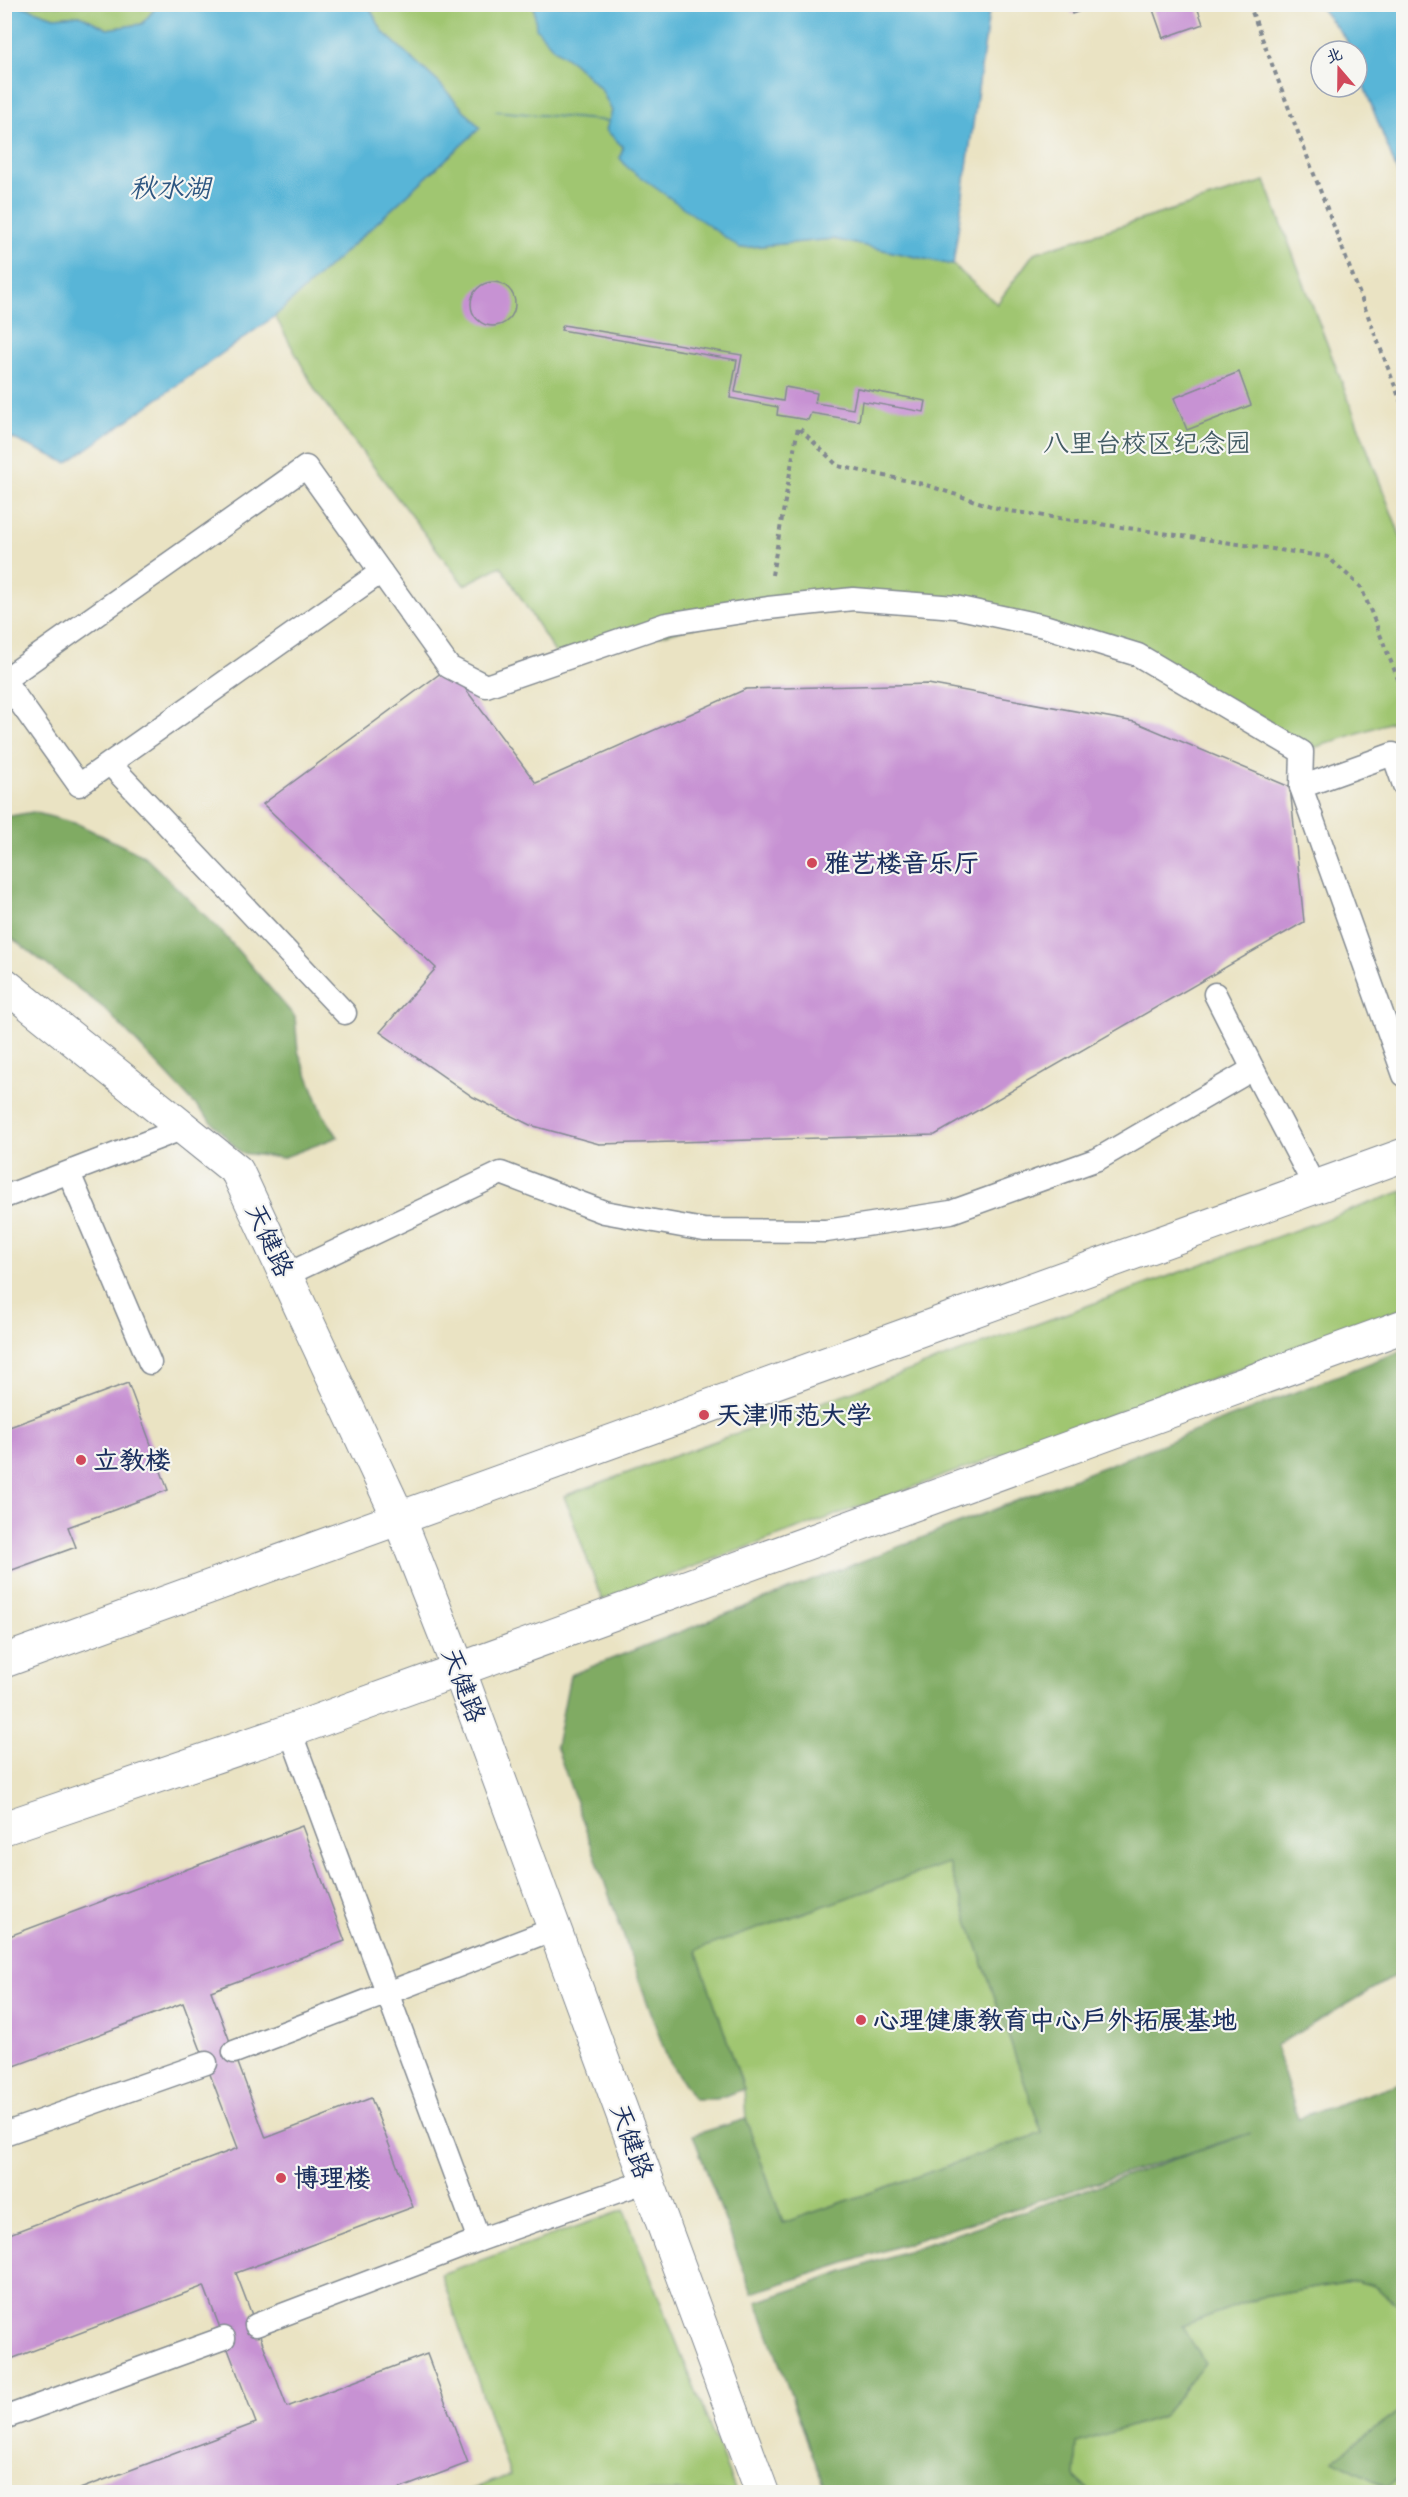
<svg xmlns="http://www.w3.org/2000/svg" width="1408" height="2497" font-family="Itim,'LXGW WenKai TC',sans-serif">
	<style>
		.green { fill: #a0c671; stroke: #5e7a68; stroke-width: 1.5 }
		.forest { fill: #80ab63; stroke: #4e6d60; stroke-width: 1.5 }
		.water { fill: #59b5d7; stroke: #3a729a; stroke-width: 1.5 }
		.building { fill: #c792d3 }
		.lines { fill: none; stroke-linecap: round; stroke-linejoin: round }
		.lane-casing { stroke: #828990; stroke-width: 25 }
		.street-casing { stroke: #828990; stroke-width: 35 }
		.secondary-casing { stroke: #828990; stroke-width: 35 }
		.path { stroke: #828990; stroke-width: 4; stroke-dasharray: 4.5 4.5; stroke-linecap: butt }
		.lane { stroke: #fff; stroke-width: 22 }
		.street { stroke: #fff; stroke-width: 33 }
		.secondary { stroke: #fff; stroke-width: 33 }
		.poi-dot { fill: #d1495b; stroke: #f6f6f2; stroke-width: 2 }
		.labels { text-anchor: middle; stroke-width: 4.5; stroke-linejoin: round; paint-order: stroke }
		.park-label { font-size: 26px; fill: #435c64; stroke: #f6f6f2 }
		.poi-label { font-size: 26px; font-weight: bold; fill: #1b2f5e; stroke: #f6f6f2; text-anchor: start }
		.street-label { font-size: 26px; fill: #1b2f5e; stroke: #f6f6f2 }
		.water-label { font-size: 27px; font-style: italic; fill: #2e5782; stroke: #f6f6f2 }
	</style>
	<rect width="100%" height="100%" fill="#f6f6f2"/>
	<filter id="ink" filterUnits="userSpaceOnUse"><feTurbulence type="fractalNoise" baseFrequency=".0167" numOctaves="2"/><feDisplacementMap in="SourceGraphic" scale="12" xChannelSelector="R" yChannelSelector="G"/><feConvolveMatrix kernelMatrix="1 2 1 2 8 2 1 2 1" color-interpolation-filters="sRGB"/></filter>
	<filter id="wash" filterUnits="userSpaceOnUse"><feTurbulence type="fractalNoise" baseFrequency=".008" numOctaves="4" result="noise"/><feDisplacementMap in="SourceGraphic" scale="24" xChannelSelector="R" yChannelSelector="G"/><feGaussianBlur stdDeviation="1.35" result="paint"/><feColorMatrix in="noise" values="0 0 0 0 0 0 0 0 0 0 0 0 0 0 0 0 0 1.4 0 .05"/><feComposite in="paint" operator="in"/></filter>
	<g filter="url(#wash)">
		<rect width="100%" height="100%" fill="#eae3c3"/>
		<!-- green -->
		<g class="green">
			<path d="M19,5H158L142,24L107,29L80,15L54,17Z"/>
			<path d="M368,5H534V9L553,48L574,63L601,89L612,111L606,130L740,248L833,239L953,265L997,304L1034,253L1265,181L1403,543V718L1302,752L1138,655L955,607L768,608L560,661L501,566L464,585L317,393L275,316L480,128L439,83L383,32Z"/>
			<path d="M1403,1191V1309L602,1600L564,1496Z"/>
			<path d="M948,1862L1042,2133L783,2223L746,2119L744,2089L695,1950Z"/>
			<path d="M624,2210L736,2492H465L510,2475L441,2274Z"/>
			<path d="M1356,2281L1374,2286L1403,2308V2408L1334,2460L1387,2487L1403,2477V2492H1091L1075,2477L1076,2442L1163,2416L1181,2326L1257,2298Z"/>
		</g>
		<!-- forest -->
		<g class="forest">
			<path d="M33,812L78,824L144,856L221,931L295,1017L298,1051L323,1114L338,1137L282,1158L241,1153L105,1009L5,933V817Z"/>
			<path d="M1403,1350V1971L1275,2046L1298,2118L1403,2082V2308L1375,2286L1356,2281L1257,2298L1182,2326L1205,2363L1163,2416L1077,2443L1075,2477L1091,2492H826L757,2302L1251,2133L752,2293L693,2135L746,2119L783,2223L1042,2133L948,1863L696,1950L744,2089L716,2099H694L667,2058L556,1746L570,1675Z"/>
			<path d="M1403,2408V2477L1387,2487L1333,2460Z"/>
		</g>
		<!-- water -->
		<g class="water">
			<path d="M5,4L19,5L54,17L80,15L107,29L142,24L158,5H368L383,32L439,83L480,128L275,316L67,463L5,435Z"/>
			<path d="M534,5H990L953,265L833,239L740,248L628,168L620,158L623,147L606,130L609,121L495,111L609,121L612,111L601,89L574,63L553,48L536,28Z"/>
			<path d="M1318,5H1403V187L1357,68V51H1350L1346,39Z"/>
		</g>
		<g id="blocks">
			<!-- building -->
			<g class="building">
				<path d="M1069,4H1097V5L1072,14Z"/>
				<path d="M1151,4H1196L1203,24L1163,38Z"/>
				<circle cx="493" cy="304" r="22"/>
				<path d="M563,325L742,355L735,392L783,401L785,387L817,393L815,403L853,409L857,388L926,401L924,412L862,401L859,421L811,413L808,420L777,415L778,407L730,398L737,360L561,330Z"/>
				<path d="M1239,372L1251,405L1187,430L1174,398Z"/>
				<path d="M449,667L536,783L746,689L928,684L1135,722L1290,787L1304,922L935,1135L599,1144L530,1125L473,1097L380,1032L436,968L263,804Z"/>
				<path d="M128,1383L168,1490L68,1527L76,1547L4,1573V1429Z"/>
				<path d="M302,1826L345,1941L211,1991L266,2138L371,2098L413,2207L236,2273L287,2407L427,2354L468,2463L391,2492H72L256,2423L204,2286L11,2359L4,2340V2236L238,2148L183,2003L4,2070V1938Z"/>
			</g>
		</g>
	</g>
	<g filter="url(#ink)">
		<use href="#blocks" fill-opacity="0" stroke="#828990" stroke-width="1.5"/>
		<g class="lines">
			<defs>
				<g id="lane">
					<path d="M306,467L381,572L79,785L4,680Z"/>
					<path d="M381,572L449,667L486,686L666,624L768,608L853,599L955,607L1044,626L1138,655L1302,752L1301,787"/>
					<path d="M110,764L345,1013"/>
					<path d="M1404,785L1393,754L1301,787L1404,1075"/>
					<path d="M1215,994L1253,1069"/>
					<path d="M69,1173L150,1363"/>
					<path d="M4,1197L184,1128"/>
					<path d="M286,1275L501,1173L604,1212L704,1230L826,1231L951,1212L1098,1159L1253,1069L1315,1187"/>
					<path d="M290,1731L479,2240L647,2181"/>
					<path d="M234,2052L554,1929"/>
					<path d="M4,2134L206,2063"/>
					<path d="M256,2325L479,2240"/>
					<path d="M4,2418L224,2338"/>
				</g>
				<g id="street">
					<path d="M4,1661L1404,1155"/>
					<path d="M4,1828L290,1731L1404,1326"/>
				</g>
				<path id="secondary" d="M4,984L237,1171L399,1518L459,1670L762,2492"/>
			</defs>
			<!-- lane casing -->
			<use href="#lane" class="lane-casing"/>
			<!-- street casing -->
			<use href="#street" class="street-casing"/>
			<!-- secondary casing -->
			<use href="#secondary" class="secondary-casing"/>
			<!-- path -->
			<g class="path">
				<path d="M1249,4L1404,410"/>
				<path d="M772,575L798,427L838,466L923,484L1003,510L1328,557L1361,587L1404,694"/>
			</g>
			<!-- lane -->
			<use href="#lane" class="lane"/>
			<!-- street -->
			<use href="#street" class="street"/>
			<!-- secondary -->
			<use href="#secondary" class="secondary"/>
		</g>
	</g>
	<!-- markers -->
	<g class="poi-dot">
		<circle cx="812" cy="863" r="6"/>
		<circle cx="704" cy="1415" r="6"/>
		<circle cx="81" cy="1460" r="6"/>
		<circle cx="861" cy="2020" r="6"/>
		<circle cx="281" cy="2178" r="6"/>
	</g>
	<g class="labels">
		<!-- park labels -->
		<g class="park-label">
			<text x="1147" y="452">八里台校区纪念园</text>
		</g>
		<!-- poi labels -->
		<g class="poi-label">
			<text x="824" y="872">雅艺楼音乐厅</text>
			<text x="716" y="1424">天津师范大学</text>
			<text x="93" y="1469">立教楼</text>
			<text x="873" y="2029">心理健康教育中心户外拓展基地</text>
			<text x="293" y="2187">博理楼</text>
		</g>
		<!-- street labels -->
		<g class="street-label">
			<text transform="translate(270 1240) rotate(65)" y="9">天健路</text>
			<text transform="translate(464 1685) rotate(69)" y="9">天健路</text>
			<text transform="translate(632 2141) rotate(70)" y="9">天健路</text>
		</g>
		<!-- water labels -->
		<g class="water-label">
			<text x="170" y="197">秋水湖</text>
		</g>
	</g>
	<!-- margin -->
	<rect width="1408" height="2497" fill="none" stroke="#f6f6f2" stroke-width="24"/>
	<!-- north arrow -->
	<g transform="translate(1339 69) rotate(340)"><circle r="28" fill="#f6f6f2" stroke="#9ea6b7" stroke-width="1.5"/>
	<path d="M0-4.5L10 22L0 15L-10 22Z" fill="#d1495b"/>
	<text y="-9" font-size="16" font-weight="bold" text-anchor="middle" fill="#1b2f5e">北</text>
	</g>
</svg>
